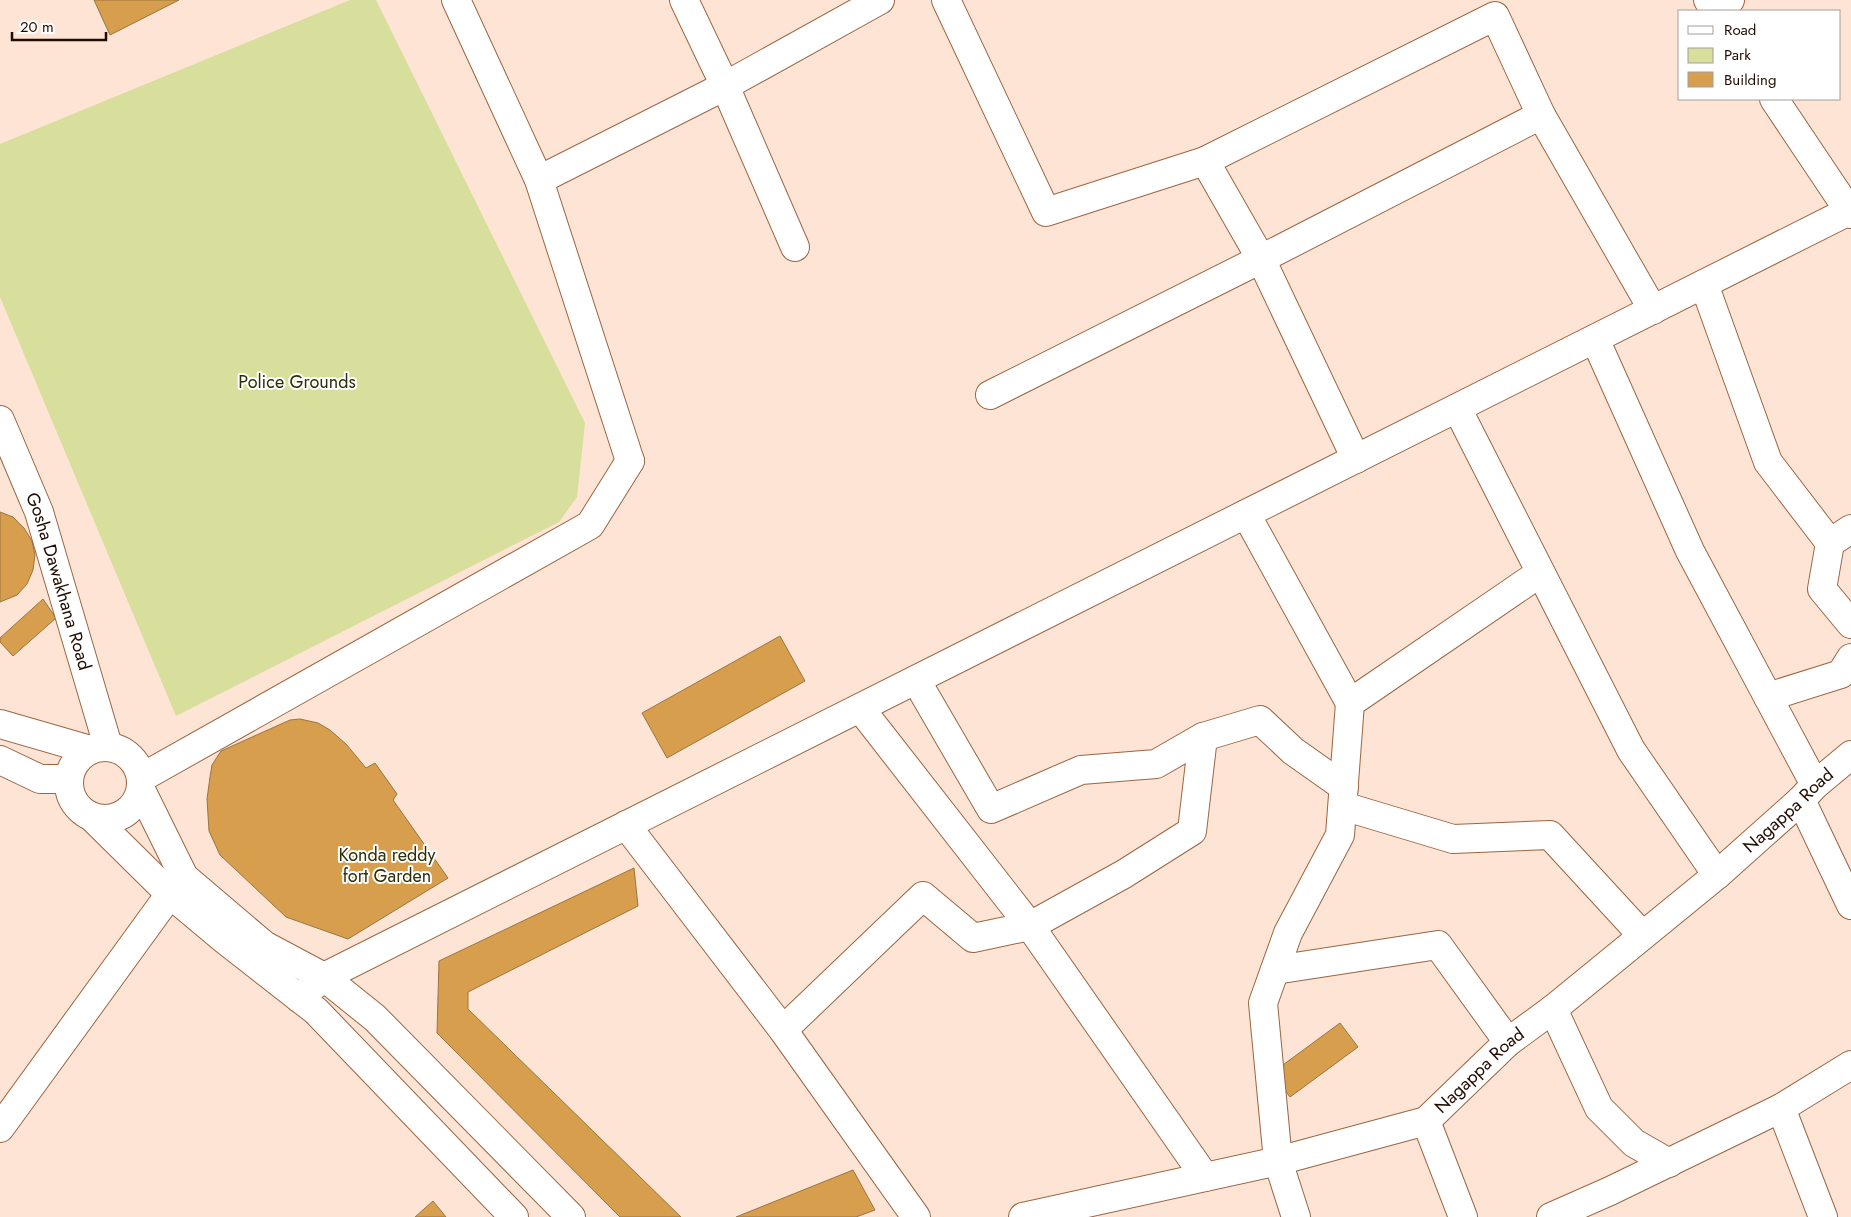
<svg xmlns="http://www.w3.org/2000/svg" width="1851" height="1217" font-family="Jost,sans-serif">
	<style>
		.green { fill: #d8de9c }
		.building { fill: #d79e4e; stroke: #9c743f }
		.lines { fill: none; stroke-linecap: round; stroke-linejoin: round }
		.street-casing { stroke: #9c6542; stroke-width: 30 }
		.secondary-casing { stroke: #9c6542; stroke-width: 30 }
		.primary-casing { stroke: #9c6542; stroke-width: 30 }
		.street { stroke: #fff; stroke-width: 28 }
		.secondary { stroke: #fff; stroke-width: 28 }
		.primary { stroke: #fff; stroke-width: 28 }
		.labels { text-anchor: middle; stroke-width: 4; stroke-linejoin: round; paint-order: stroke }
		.park-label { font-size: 18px; fill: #2c2f06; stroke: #fff }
		.street-label { font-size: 18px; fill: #210c01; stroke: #fff }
	</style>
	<rect width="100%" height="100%" fill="#fde4d4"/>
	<!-- green -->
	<path class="green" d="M350,0H376L585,423L577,497L559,522L176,716L0,297V144Z"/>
	<!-- building -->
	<g class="building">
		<path d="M94,0H179L110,35Z"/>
		<path d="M0,512L13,517L24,528L32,541L35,555L33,570L27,584L17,595L0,602Z"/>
		<path d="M43,599L56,618L13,656L0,642V638Z"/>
		<path d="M780,636L805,681L667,758L642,713Z"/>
		<path d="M300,719L318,723L330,730L346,744L366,768L375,763L397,794L393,800L448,878L348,939L286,917L220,855L209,831L207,799L210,777L212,765L221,751L290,720Z"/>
		<path d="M634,868L638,906L468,992V1009L681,1217H620L437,1033L439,961Z"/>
		<path d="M1340,1023L1358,1047L1290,1097L1272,1073Z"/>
		<path d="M853,1170L875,1210L856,1217H736Z"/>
		<path d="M433,1201L446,1217H415Z"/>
	</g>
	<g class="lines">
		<defs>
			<g id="street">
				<path d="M456,0L539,180L630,461"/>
				<path d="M684,0L725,86L795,247"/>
				<path d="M946,0L1046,212L1205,161L1495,16L1541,115L1653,310"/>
				<path d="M1714,9L1730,0"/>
				<path d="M1205,161L1261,259L1356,459"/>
				<path d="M539,180L725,86L880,0"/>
				<path d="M1704,284L1768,462L1830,543L1851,529"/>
				<path d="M1595,339L1690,551L1815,785"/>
				<path d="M990,395L1261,259L1541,115"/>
				<path d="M1457,408L1631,750L1717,875"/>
				<path d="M1246,514L1350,703"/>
				<path d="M1830,543L1822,589L1851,624"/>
				<path d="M916,680L991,809L1081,770L1156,764L1203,737L1260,720L1293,751L1344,787"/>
				<path d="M1768,697L1841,674L1851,658"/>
				<path d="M860,708L1030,926L1205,1177"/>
				<path d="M1801,800L1851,905"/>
				<path d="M1343,806L1453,839L1550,835L1642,935"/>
				<path d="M626,825L783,1030L923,896L973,938L1030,926L1124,874L1192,831L1203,737"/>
				<path d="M1275,970L1438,945L1508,1042"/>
				<path d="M1553,1009L1599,1108L1634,1143L1669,1163"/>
				<path d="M783,1030L916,1217"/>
				<path d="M1781,1108L1823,1217"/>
				<path d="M1426,1121L1463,1217"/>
				<path d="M0,1128L170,894"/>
				<path d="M1296,1217L1278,1161L1263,1003L1288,933L1340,835L1350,703L1540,573"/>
				<path d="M1551,1217L1610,1191L1781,1108L1851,1065"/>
			</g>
			<g id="secondary">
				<path d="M1708,0L1716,11"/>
				<path d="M1774,99L1851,214"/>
				<path id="s1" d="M0,420L39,512L108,746"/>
				<path d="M141,778L590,525L630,461"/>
				<path d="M141,790L184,877L264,945L324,977L375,1018L571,1217"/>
				<path d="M92,817L170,894L225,940L316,1011L514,1217"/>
				<path d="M299,998L324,977L1849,211"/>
				<path id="s2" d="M1023,1217L1278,1161L1426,1121L1508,1042L1553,1009L1717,875L1801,800L1815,785L1851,755"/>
			</g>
			<g id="primary">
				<path d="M0,724L90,750"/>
				<circle cx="105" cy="783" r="36"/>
				<path d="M0,760L40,779H69"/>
			</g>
		</defs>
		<!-- street casing -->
		<use href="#street" class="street-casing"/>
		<!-- secondary casing -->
		<use href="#secondary" class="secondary-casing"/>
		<!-- primary casing -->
		<use href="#primary" class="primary-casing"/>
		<!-- street -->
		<use href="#street" class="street"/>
		<!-- secondary -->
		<use href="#secondary" class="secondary"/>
		<!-- primary -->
		<use href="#primary" class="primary"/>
	</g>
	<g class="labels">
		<!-- park labels -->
		<g class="park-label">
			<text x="297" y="388">Police Grounds</text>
			<text x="387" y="861">Konda reddy<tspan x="387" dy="21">fort Garden</tspan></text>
		</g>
		<!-- street labels -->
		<g class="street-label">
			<text dy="6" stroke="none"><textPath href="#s1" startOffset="172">Gosha Dawakhana Road</textPath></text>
			<text dy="6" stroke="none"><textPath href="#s2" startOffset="892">Nagappa Road</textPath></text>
			<text dy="6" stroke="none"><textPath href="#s2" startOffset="488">Nagappa Road</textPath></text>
		</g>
	</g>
	<!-- legend -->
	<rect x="1678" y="10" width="162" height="90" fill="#ffffff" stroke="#a69e99"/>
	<rect x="1688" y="26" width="25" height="8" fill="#ffffff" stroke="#a69e99"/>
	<text x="1724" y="35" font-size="15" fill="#210c01">Road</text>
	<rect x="1688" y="48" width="25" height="15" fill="#d8de9c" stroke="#a69e99"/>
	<text x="1724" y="60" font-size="15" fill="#210c01">Park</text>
	<rect x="1688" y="72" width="25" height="15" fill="#d79e4e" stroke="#a69e99"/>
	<text x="1724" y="85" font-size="15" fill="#210c01">Building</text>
	<!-- scale -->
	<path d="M12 32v8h94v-8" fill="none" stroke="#210c01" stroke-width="2.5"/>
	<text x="20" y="32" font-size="15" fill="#210c01" stroke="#ffffff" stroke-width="4" paint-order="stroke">20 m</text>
</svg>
